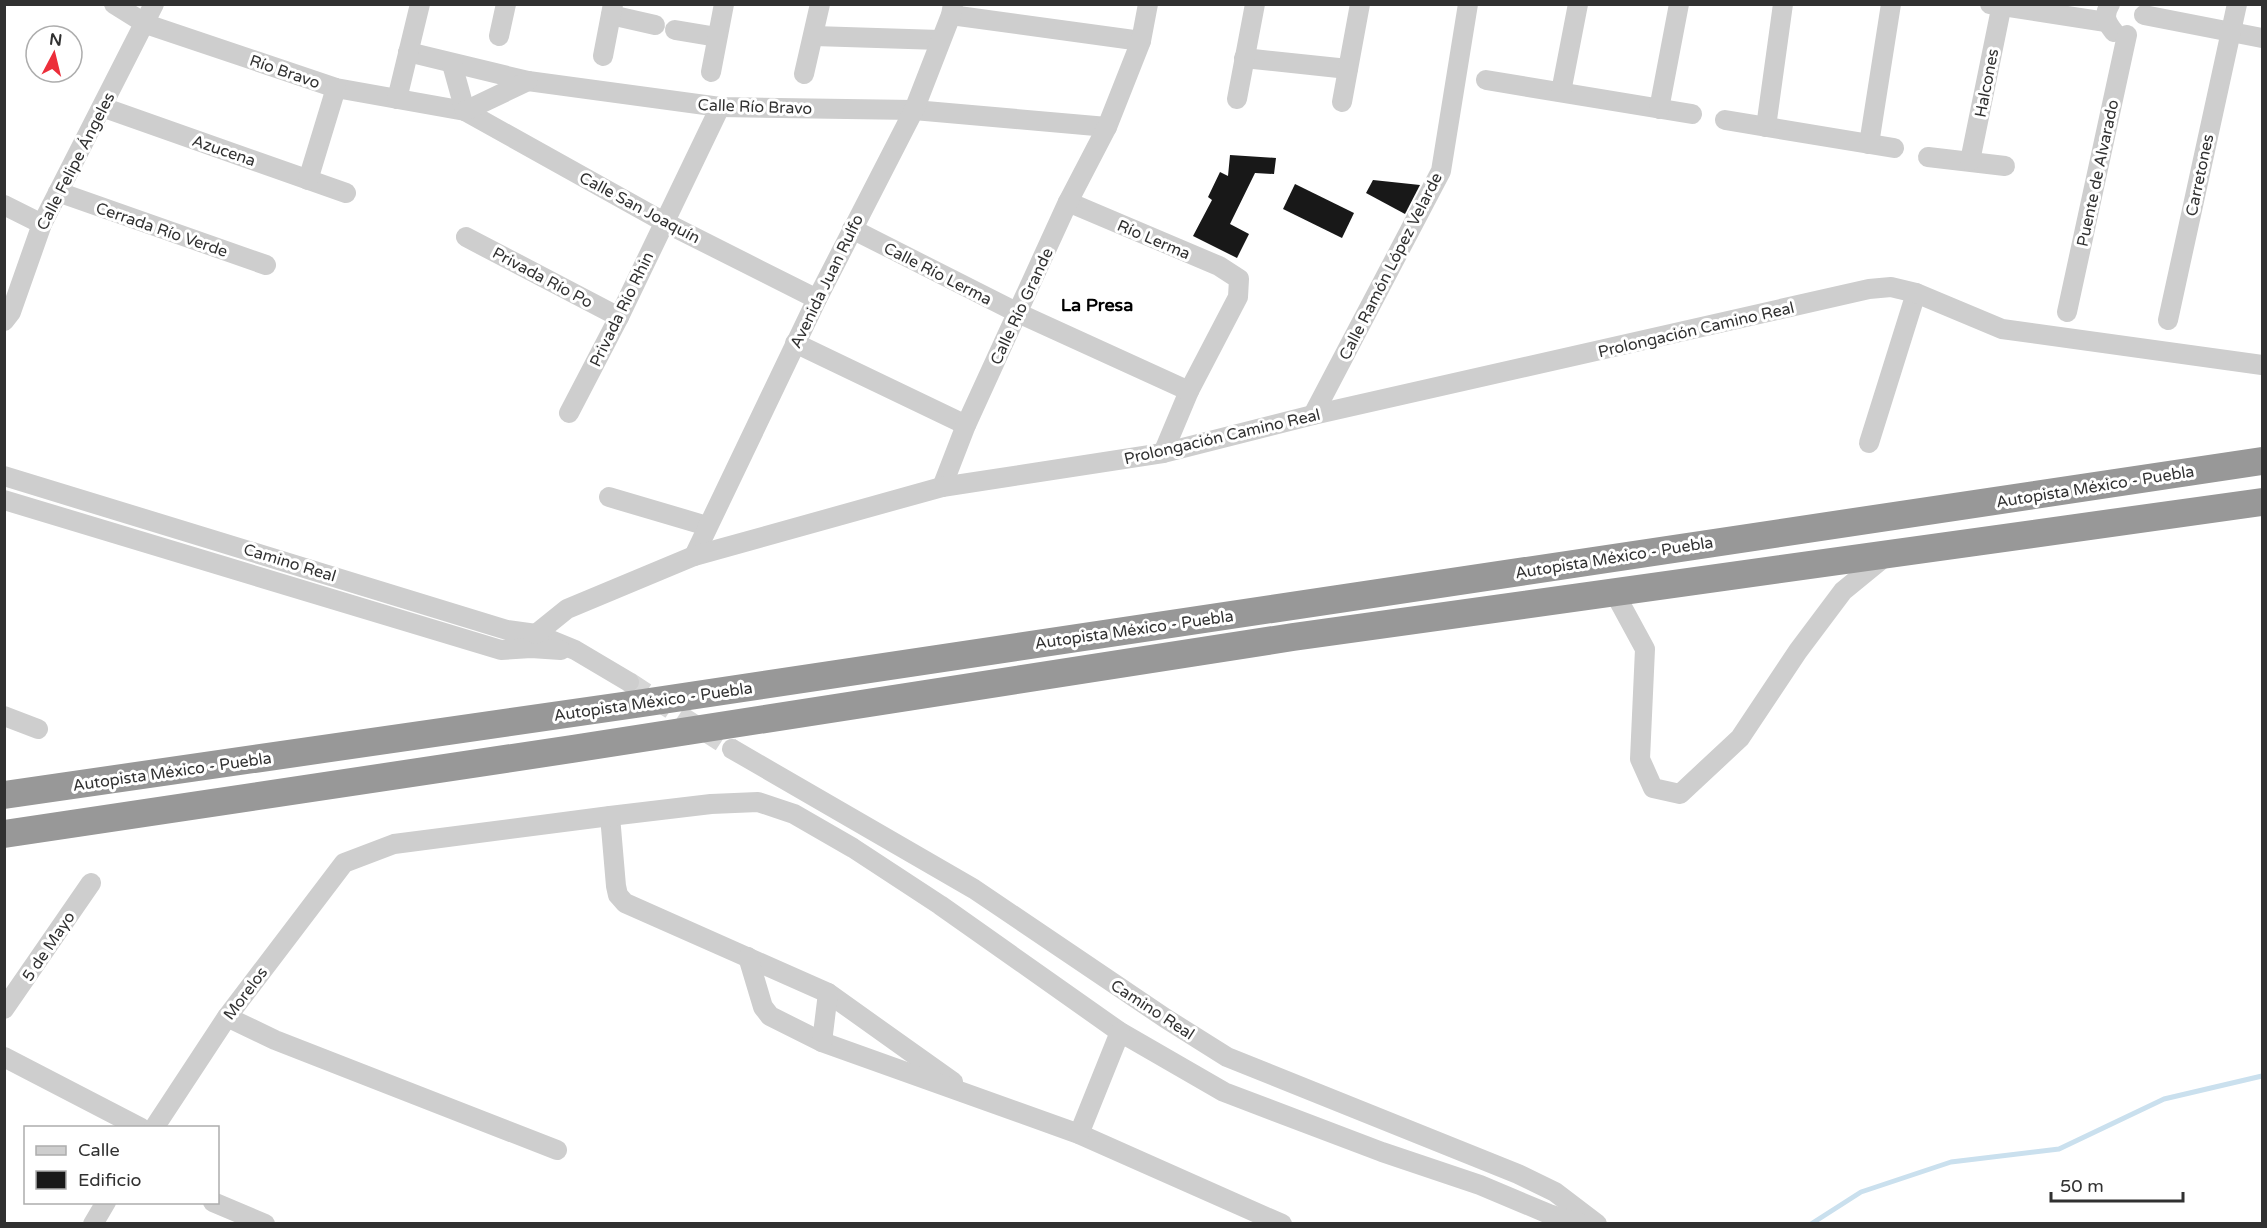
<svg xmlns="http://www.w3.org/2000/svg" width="2267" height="1228" font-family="'Varela Round',sans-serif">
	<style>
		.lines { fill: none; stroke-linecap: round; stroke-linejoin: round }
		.stream { stroke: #cae0ee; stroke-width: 5 }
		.building { fill: #181818 }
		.minor-tunnel { stroke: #d6d6d6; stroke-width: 20; stroke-dasharray: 20 10; stroke-linecap: butt }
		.minor { stroke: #cecece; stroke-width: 20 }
		.highway { stroke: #989898; stroke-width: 28 }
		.labels { text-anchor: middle; stroke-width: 6; stroke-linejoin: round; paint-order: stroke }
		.street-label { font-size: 16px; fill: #313131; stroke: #fff }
		.neighbourhood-label { font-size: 18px; font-weight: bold; fill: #000; stroke: #fff }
	</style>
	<rect width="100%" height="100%" fill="#fff"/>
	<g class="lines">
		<!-- stream -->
		<path class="stream" d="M1811,1224L1861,1192L1951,1162L2059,1149L2164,1099L2262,1076"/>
	</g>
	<!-- building -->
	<g class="building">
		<path d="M1230,155L1276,158L1274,174L1255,173L1230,224L1249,234L1237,258L1193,236L1212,200L1208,197L1220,172L1228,176Z"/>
		<path d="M1373,180L1420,185L1405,214L1366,193Z"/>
		<path d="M1295,184L1354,213L1342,238L1283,209Z"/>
	</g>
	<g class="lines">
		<!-- minor-tunnel -->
		<path class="minor-tunnel" d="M629,682L732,749"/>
		<!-- minor -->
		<g class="minor">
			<path d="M114,4L146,24L336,88L465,111L664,222L817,299"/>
			<path d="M1990,4L2106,22"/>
			<path d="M2110,4C2103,16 2106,22 2114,32"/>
			<path d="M611,15L655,25"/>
			<path d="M951,15L1141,41"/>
			<path d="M2144,15L2262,38"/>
			<path d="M675,30L717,37"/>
			<path d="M499,36L506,4"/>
			<path d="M814,36L940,40"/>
			<path d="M408,52L528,81L720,107L914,110L1107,127"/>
			<path d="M603,56L613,4"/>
			<path d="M1244,58L1348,69"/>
			<path d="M452,64L465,111"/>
			<path d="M711,72L724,4"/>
			<path d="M804,74L820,4"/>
			<path d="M1486,80L1692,114"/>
			<path d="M1561,92L1578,4"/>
			<path d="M397,99L420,4"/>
			<path d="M1237,99L1255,4"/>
			<path d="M1342,102L1360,4"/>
			<path d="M102,107L346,193"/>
			<path d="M1659,109L1679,4"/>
			<path d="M465,111L528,81"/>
			<path d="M1725,120L1894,148"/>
			<path d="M1766,127L1783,4"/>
			<path d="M1869,144L1891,4"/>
			<path d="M1928,157L2005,166"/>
			<path d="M1970,161L2002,4"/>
			<path d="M308,180L336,88"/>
			<path d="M58,192L266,265"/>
			<path d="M1068,202L1219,266L1239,279L1238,297L1189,391L1163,453"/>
			<path d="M4,205L42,224"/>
			<path d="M852,229L1018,313L1189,391"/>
			<path d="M466,237L619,317"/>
			<path d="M2067,312L2127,35"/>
			<path d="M2168,320L2237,4"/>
			<path d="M4,321L11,312L42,224L154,4"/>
			<path d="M795,343L966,425"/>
			<path d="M569,413L619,317L720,107"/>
			<path d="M1313,415L1441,171L1468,4"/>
			<path d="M1869,443L1916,293"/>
			<path d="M4,476L507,630L536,634L575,650L629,682"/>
			<path d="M942,487L966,425L1068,202L1107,127L1141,41L1148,4"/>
			<path d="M609,497L707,526"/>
			<path d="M4,500L501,650L531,648L561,650"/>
			<path d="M694,556L817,299L914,110L951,15L953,4"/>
			<path d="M1614,592L1645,649L1640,759L1653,788L1680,794L1740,738L1798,651L1843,591L1887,555"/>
			<path d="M536,634L567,609L694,556L942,487L1163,453L1313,415L1869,289L1891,287L1916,293L2002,329L2262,365"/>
			<path d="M4,716L38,729"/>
			<path d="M732,749L974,889L1165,1018L1227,1057L1518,1174L1555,1192L1597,1224"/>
			<path d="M610,816L616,886L618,895L625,903L828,993L953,1082"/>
			<path d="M748,957L763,1007L770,1016L822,1042L1079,1134L1282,1224"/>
			<path d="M4,1009L91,883"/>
			<path d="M227,1017L275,1040L557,1150"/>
			<path d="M822,1042L828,993"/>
			<path d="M4,1057L141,1128"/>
			<path d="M154,1128L227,1017L344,863L394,844L610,816L711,804L758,802L794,814L853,848L940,905L1120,1032L1224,1092L1382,1152L1480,1185L1549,1214L1581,1224"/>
			<path d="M1079,1134L1120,1032"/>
			<path d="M213,1202L265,1224"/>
			<path d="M93,1224L106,1202"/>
		</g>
		<!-- highway -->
		<g class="highway">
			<path d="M4,795L636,704L2262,461"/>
			<path d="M4,834L572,749L1293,637L2262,502"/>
		</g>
	</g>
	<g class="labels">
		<!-- street labels -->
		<g class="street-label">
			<text transform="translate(285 71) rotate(19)" y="6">Río Bravo</text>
			<text transform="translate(1986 83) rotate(-79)" y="6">Halcones</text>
			<text transform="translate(755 106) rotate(2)" y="6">Calle Río Bravo</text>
			<text transform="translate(224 150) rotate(19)" y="6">Azucena</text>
			<text transform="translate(75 161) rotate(-63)" y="6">Calle Felipe Ángeles</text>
			<text transform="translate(2097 173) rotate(-78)" y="6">Puente de Alvarado</text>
			<text transform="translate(2199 175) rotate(-78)" y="6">Carretones</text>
			<text transform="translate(640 207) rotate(28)" y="6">Calle San Joaquín</text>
			<text transform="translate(162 229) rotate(19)" y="6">Cerrada Río Verde</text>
			<text transform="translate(1154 239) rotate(23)" y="6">Río Lerma</text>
			<text transform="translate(1390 266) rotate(-63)" y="6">Calle Ramón López Velarde</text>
			<text transform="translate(938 273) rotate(27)" y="6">Calle Río Lerma</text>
			<text transform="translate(543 277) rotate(28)" y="6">Privada Río Po</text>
			<text transform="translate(826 281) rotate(-64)" y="6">Avenida Juan Rulfo</text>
			<text transform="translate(1021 306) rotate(-65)" y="6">Calle Río Grande</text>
			<text transform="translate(621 309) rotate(-64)" y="6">Privada Río Rhin</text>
			<text transform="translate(1696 329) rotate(-13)" y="6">Prolongación Camino Real</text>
			<text transform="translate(1222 436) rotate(-13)" y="6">Prolongación Camino Real</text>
			<text transform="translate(2095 486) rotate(-9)" y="6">Autopista México - Puebla</text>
			<text transform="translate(1614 557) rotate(-9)" y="6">Autopista México - Puebla</text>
			<text transform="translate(290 562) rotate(17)" y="6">Camino Real</text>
			<text transform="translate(1134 629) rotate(-8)" y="6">Autopista México - Puebla</text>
			<text transform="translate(653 701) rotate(-8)" y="6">Autopista México - Puebla</text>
			<text transform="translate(172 771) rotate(-8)" y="6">Autopista México - Puebla</text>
			<text transform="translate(48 946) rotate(-56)" y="6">5 de Mayo</text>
			<text transform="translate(245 993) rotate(-53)" y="6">Morelos</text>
			<text transform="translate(1153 1009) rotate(33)" y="6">Camino Real</text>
		</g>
		<!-- neighbourhood labels -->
		<g class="neighbourhood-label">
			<text x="1097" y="311">La Presa</text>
		</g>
	</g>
	<!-- border -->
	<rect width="2267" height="1228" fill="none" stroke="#313131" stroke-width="12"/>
	<!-- legend -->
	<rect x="24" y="1126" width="195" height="78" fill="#ffffff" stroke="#adadad" stroke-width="1.5"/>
	<rect x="36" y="1146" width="30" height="9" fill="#cecece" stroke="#adadad" stroke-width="1.5"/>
	<text x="78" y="1156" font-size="18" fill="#313131">Calle</text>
	<rect x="36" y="1171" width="30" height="18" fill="#181818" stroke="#adadad" stroke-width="1.5"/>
	<text x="78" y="1186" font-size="18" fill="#313131">Edificio</text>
	<!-- north arrow -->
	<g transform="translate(54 54) rotate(7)"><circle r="28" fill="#ffffff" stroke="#adadad" stroke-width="1.5"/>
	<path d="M0-4.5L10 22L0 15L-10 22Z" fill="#ec2e3a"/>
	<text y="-9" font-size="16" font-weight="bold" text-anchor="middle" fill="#313131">N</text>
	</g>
	<!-- scale -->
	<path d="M2051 1192v9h132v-9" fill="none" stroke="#313131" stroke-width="3"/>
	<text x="2060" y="1192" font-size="18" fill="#313131" stroke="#ffffff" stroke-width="4.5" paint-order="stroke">50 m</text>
</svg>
